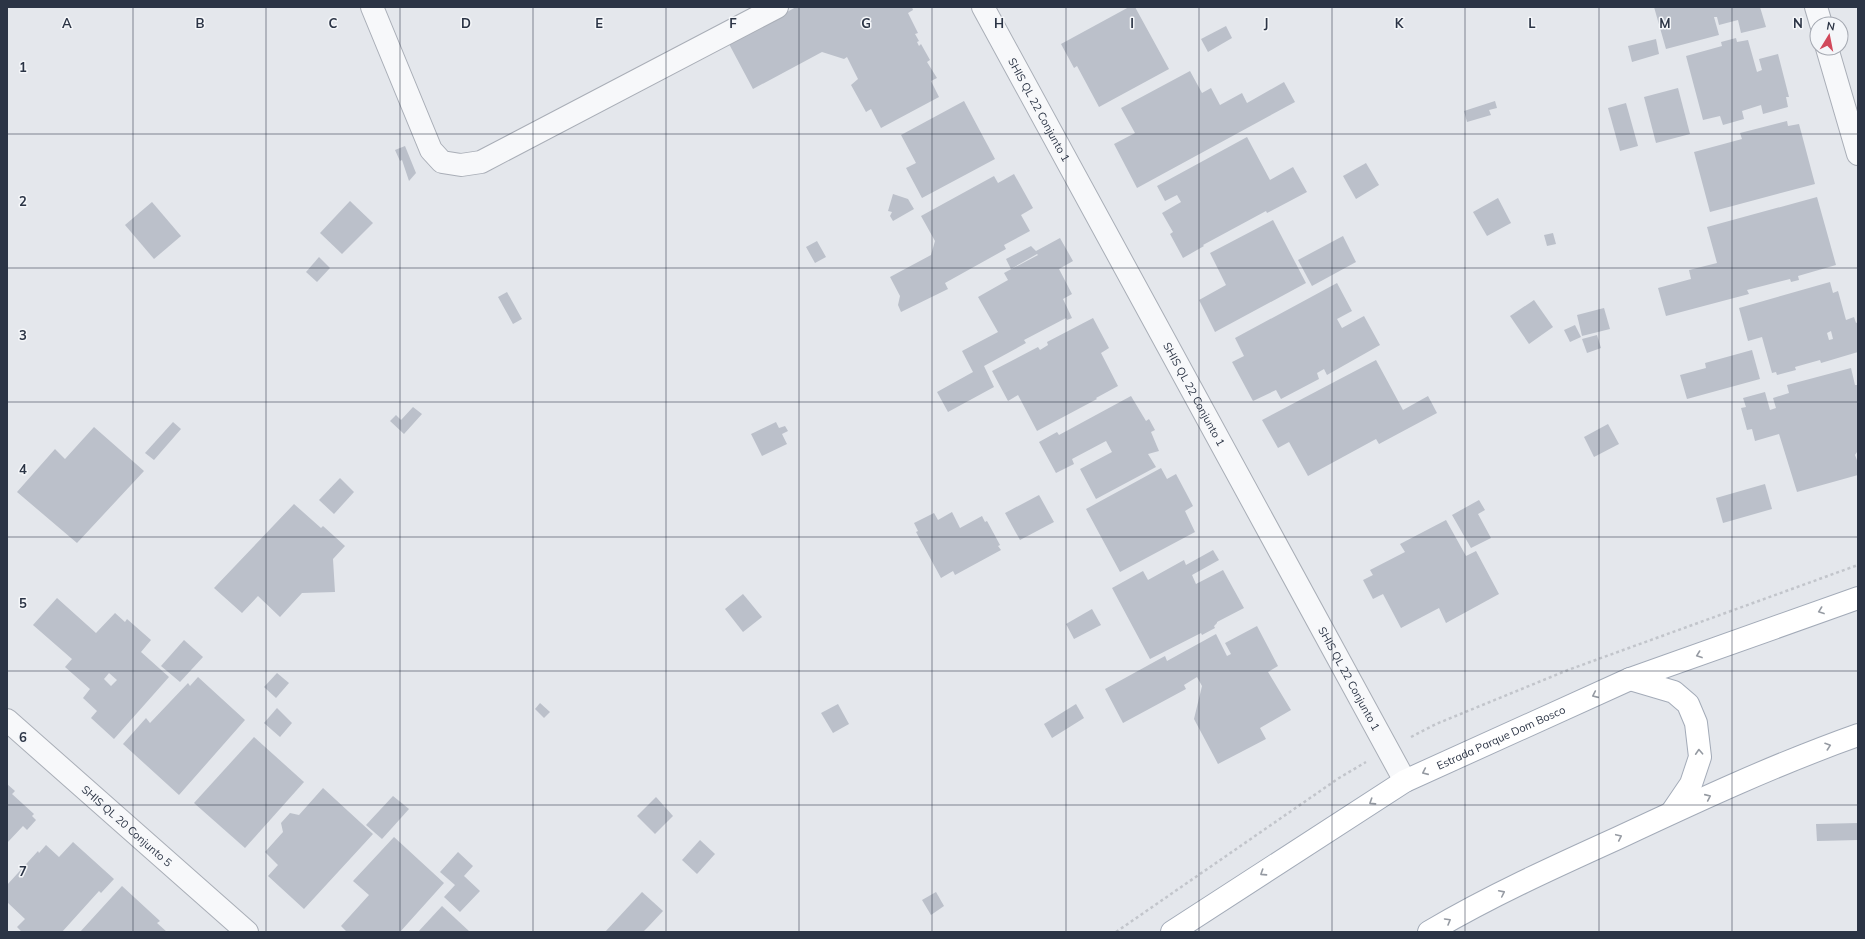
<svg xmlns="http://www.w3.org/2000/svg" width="1865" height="939" font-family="Mulish,sans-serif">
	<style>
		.building { fill: #bbc0ca; fill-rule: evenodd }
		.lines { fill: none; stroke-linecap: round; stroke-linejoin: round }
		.minor-casing { stroke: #a9aeb7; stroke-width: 24 }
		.primary-casing { stroke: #a3abb8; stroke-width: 24 }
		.path { stroke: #c2c5cb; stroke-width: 2.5; stroke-dasharray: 3 3; stroke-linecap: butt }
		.minor { stroke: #f7f8fa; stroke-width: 22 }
		.primary { stroke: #fff; stroke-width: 22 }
		.oneway { stroke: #959aa2 }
		.grid { fill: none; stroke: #2b3445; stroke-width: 1; stroke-opacity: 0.55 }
		.labels { text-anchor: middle; stroke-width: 3; stroke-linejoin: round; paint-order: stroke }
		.street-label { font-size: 11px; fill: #2b3445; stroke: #f4f6f9 }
		.grid-label { font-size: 13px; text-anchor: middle; font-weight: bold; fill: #2b3445; stroke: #f4f6f9; stroke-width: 3; stroke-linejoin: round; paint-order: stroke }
	</style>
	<rect width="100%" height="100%" fill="#e4e7ec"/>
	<!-- building -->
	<g class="building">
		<path d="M796,7H912L913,10L908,13L918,33L915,34L919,41L917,42L919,46L921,44L930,60L927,62L937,78L931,81L939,97L881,128L871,109L866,112L851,85L858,79L847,57L844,59L822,52L753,89L729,44Z"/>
		<path d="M1129,7H1135L1169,69L1099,107L1077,66L1074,68L1061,44Z"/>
		<path d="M1654,7H1760L1766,27L1741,33L1738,20L1719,25L1717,17H1714L1719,35L1666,49Z"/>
		<path d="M1226,26L1232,38L1208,52L1201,39Z"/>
		<path d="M1736,38L1737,42L1748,40L1757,72L1762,70L1759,59L1778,54L1789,97H1786L1788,107L1763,114L1761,105L1742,111L1744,119L1723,125L1720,116L1703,120L1686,56L1722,46L1721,42Z"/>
		<path d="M1656,39L1659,54L1632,62L1628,46Z"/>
		<path d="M1190,71L1202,93L1211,88L1220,105L1242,93L1247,103L1284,82L1295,102L1137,188L1114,144L1135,133L1121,108Z"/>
		<path d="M1678,88L1690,134L1656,143L1644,97Z"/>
		<path d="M964,101L995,159L922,198L906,168L916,163L901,135Z"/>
		<path d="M1495,101L1497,108L1489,110L1491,115L1467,122L1464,111Z"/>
		<path d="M1626,103L1638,146L1620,151L1608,108Z"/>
		<path d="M1787,121L1788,126L1799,124L1815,184L1710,212L1694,152L1742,139L1740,133Z"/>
		<path d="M1247,137L1270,180L1293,167L1307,192L1267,213L1266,211L1203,245L1204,246L1183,258L1170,234L1173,232L1162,213L1181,202L1177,195L1165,201L1157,186Z"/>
		<path d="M405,146L416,173L409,181L402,160L400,161L395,150Z"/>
		<path d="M1366,163L1379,185L1356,199L1343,176Z"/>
		<path d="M1014,174L1033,208L1021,215L1030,231L1004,245L1006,249L945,283L948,289L901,312L898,305L900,296L890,277L931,255L935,241L921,216L994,176L998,183Z"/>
		<path d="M893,194L908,199L914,209L893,221L890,216L892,212L888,211Z"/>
		<path d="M1817,197L1836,265L1798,276L1799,280L1791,282L1790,279L1747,290L1749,294L1666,316L1658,288L1691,279L1689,270L1717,263L1707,227Z"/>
		<path d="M1498,198L1511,223L1487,236L1473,212Z"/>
		<path d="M350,201L373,223L342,254L320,233Z"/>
		<path d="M152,202L181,236L154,259L125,225Z"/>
		<path d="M1273,220L1306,283L1215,332L1199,300L1226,285L1210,253Z"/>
		<path d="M1553,233L1556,244L1547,246L1544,235Z"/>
		<path d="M1343,236L1356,262L1312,286L1298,260Z"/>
		<path d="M1060,238L1073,261L1059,269L1072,294L1063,299L1072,318L1067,320L1066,318L1024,340L1026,343L984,366L994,387L948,412L937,392L973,372L962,351L998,332L978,297L1008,280L1004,273L1038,255L1037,254L1011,269L1006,259L1031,246L1036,251Z"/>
		<path d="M817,241L826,257L815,263L806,247Z"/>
		<path d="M319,257L330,268L317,282L306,272Z"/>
		<path d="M1830,282L1833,293L1838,291L1846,320L1854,317L1856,323L1858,322V352L1821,363L1820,360L1795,367L1796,370L1777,375L1776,372L1772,373L1762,337L1748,341L1739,308ZM1831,331L1833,339L1829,340L1827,333Z"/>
		<path d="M1337,283L1352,311L1337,319L1342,328L1364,316L1380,345L1327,375L1324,369L1317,373L1319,379L1281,399L1276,390L1253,401L1232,362L1244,356L1235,338Z"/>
		<path d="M507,292L522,319L513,324L498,297Z"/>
		<path d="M1534,300L1553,327L1529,344L1510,316Z"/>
		<path d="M1604,308L1610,329L1582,336L1577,315Z"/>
		<path d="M1093,318L1109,348L1101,353L1118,386L1096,398L1097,399L1037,431L1018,395L1008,401L992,371L1038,347L1040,350L1048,345L1047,342Z"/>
		<path d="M1575,325L1581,337L1570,342L1564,330Z"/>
		<path d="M1597,335L1601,348L1587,353L1582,339Z"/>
		<path d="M1752,350L1760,379L1687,399L1680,375L1706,368L1705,363Z"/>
		<path d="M1376,360L1403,410L1428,396L1437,413L1379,444L1376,439L1308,476L1289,442L1278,448L1262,420Z"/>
		<path d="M1851,368L1855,385H1858V453L1857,452L1855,455L1858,463V475L1797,492L1779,434L1755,441L1752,429L1747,430L1741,408L1746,407L1743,398L1765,392L1770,410L1776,408L1773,398L1789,393L1787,385Z"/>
		<path d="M1131,396L1146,421L1149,419L1155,430L1151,432L1159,451L1148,454L1156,467L1096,499L1080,469L1112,452L1106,441L1072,459L1074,464L1056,473L1039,442L1057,432L1059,435Z"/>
		<path d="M413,407L422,414L404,434L390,421L396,415L401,420Z"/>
		<path d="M173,422L181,429L154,460L145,453Z"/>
		<path d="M776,422L779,428L785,426L788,431L782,434L787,444L762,456L751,434Z"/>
		<path d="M1608,424L1619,444L1594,457L1584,437Z"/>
		<path d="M94,427L144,471L77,543L17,492L55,449L65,459Z"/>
		<path d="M1161,468L1167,479L1176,474L1193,506L1185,511L1195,532L1120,572L1086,509Z"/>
		<path d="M340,478L354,492L334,514L319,500Z"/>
		<path d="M1765,484L1772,509L1723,523L1716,498Z"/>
		<path d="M1039,495L1054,522L1020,540L1005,513Z"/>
		<path d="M1479,500L1485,510L1478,514L1491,538L1471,548L1452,515Z"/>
		<path d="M294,504L321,528L323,526L345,546L333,559L335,592L302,593L280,617L258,596L242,613L214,588Z"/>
		<path d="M952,512L960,528L982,516L985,522L987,521L1000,545L998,546L1001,550L955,575L953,571L941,578L916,532L918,531L914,523L934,513L938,520Z"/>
		<path d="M1446,520L1466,556L1476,551L1499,594L1446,623L1439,608L1401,628L1383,594L1373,599L1363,580L1373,575L1370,570L1405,552L1400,544Z"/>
		<path d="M1213,550L1219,560L1192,575L1196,584L1223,570L1244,608L1217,622V623L1214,626L1215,628L1202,635L1201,633L1150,659L1112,588L1143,571L1148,580L1184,560L1186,565Z"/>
		<path d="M743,594L762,617L743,632L725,609Z"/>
		<path d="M57,598L96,633L115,613L125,622L127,619L151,640L141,652L169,677L114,739L91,718L97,711L83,698L90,689L65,667L72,659L33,625ZM109,673L117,680L111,686L104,679Z"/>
		<path d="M1092,609L1101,625L1074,639L1066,624Z"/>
		<path d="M1257,626L1278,666L1268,672L1291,710L1260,728L1266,739L1218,764L1194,719L1202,686L1197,677L1184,685L1186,689L1123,723L1105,689L1165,656L1167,661L1216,634L1227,656L1231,654L1225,643Z"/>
		<path d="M184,640L203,657L180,682L161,666Z"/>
		<path d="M277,673L289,683L276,698L264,687Z"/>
		<path d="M198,677L245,720L179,795L123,744L146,718L150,723L188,683L190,686Z"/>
		<path d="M540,703L550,712L544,718L535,709Z"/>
		<path d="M838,704L849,724L833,733L821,713Z"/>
		<path d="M1076,704L1084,718L1052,738L1044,724Z"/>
		<path d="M277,708L292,723L280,737L264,723Z"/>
		<path d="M254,737L304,782L245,848L194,803Z"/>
		<path d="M7,784L15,791L12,794L34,814L32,816L36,820L27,830L23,826L7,843Z"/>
		<path d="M323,788L373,834L304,909L268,876L278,865L265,852L283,832L281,823L290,813L299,815Z"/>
		<path d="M393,796L409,809L382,839L366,825Z"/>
		<path d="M656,797L673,816L655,834L637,816Z"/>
		<path d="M1858,823V840L1817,841L1816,824Z"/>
		<path d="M394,837L444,883L400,932H347L341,926L369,895L353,881Z"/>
		<path d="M700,840L715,854L697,874L682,860Z"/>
		<path d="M73,842L114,879L101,893L99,891L62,932H22L17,927L25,919L7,902V885L38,851L39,853L46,845L59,857Z"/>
		<path d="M458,852L473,866L464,876L480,891L460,912L444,897L455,885L440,872Z"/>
		<path d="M122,886L160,921L157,923L167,932H80Z"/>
		<path d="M642,892L663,911L648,927L643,932H605Z"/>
		<path d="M936,892L944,906L931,915L922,900Z"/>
		<path d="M442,906L470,932H418Z"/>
	</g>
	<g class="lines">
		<defs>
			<g id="minor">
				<path d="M372,7L431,150L442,162L461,165L481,162L777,7"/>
				<path id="s1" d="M983,7L1405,781"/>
				<path d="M1816,7L1821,24"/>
				<path d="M1827,48L1858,154"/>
				<path id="s2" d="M7,720L247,932"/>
			</g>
			<g id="primary">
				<path d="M1630,679L1674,692L1688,704L1696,723L1700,757L1691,784L1672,812"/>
				<path id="s3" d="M1172,932L1405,781L1630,679L1858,598"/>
				<path d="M1429,932C1490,896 1554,867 1618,838C1697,801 1776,764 1858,735"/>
			</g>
		</defs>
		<!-- minor casing -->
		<use href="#minor" class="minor-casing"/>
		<!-- primary casing -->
		<use href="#primary" class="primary-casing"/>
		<!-- path -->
		<g class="path">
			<path d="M1411,737L1436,724L1568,670L1858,565"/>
			<path d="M1116,932L1339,778L1366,762"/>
		</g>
		<!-- minor -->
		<use href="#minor" class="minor"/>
		<!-- primary -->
		<use href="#primary" class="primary"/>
	</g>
	<!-- one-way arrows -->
	<defs><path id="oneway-chevron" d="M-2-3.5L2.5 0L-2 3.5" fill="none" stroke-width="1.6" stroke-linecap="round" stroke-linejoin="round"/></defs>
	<g class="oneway">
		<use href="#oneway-chevron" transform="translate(1821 611) rotate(160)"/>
		<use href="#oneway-chevron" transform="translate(1699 655) rotate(160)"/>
		<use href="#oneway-chevron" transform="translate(1595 695) rotate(156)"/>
		<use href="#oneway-chevron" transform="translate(1828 746) rotate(-19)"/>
		<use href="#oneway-chevron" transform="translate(1699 752) rotate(-93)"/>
		<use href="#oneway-chevron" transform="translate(1425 772) rotate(156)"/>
		<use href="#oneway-chevron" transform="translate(1708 797) rotate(-24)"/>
		<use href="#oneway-chevron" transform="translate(1372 802) rotate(147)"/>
		<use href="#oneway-chevron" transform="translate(1619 837) rotate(-25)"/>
		<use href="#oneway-chevron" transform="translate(1263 873) rotate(147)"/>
		<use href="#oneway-chevron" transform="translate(1502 893) rotate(-26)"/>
		<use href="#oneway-chevron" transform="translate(1448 921) rotate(-30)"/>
	</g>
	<!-- grid -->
	<path class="grid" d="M133,7V932M266,7V932M400,7V932M533,7V932M666,7V932M799,7V932M932,7V932M1066,7V932M1199,7V932M1332,7V932M1465,7V932M1599,7V932M1732,7V932M7,134H1858M7,268H1858M7,402H1858M7,537H1858M7,671H1858M7,805H1858"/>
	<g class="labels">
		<!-- street labels -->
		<g class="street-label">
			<text dy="4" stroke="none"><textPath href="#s1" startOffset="117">SHIS QL 22 Conjunto 1</textPath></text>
			<text dy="4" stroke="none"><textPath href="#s1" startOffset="441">SHIS QL 22 Conjunto 1</textPath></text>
			<text dy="4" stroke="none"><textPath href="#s1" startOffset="765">SHIS QL 22 Conjunto 1</textPath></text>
			<text dy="4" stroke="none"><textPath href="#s3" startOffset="383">Estrada Parque Dom Bosco</textPath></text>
			<text dy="4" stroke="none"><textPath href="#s2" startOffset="160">SHIS QL 20 Conjunto 5</textPath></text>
		</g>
	</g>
	<g class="grid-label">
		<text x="67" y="28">A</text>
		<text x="200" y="28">B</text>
		<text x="333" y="28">C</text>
		<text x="466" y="28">D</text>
		<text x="599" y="28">E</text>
		<text x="733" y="28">F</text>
		<text x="866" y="28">G</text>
		<text x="999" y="28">H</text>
		<text x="1132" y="28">I</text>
		<text x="1266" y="28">J</text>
		<text x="1399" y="28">K</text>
		<text x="1532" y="28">L</text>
		<text x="1665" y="28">M</text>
		<text x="1798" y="28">N</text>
		<text x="23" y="72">1</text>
		<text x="23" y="206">2</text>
		<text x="23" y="340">3</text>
		<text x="23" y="474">4</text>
		<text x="23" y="608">5</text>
		<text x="23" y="742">6</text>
		<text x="23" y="876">7</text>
	</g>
	<!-- border -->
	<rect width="1865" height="939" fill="none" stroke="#2b3445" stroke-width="16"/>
	<!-- north arrow -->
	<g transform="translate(1829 36) rotate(10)"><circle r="19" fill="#f4f6f9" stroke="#a4a8b1"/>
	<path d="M0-3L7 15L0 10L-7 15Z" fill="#d1495b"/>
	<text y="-6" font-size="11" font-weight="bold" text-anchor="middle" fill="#2b3445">N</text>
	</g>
</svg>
